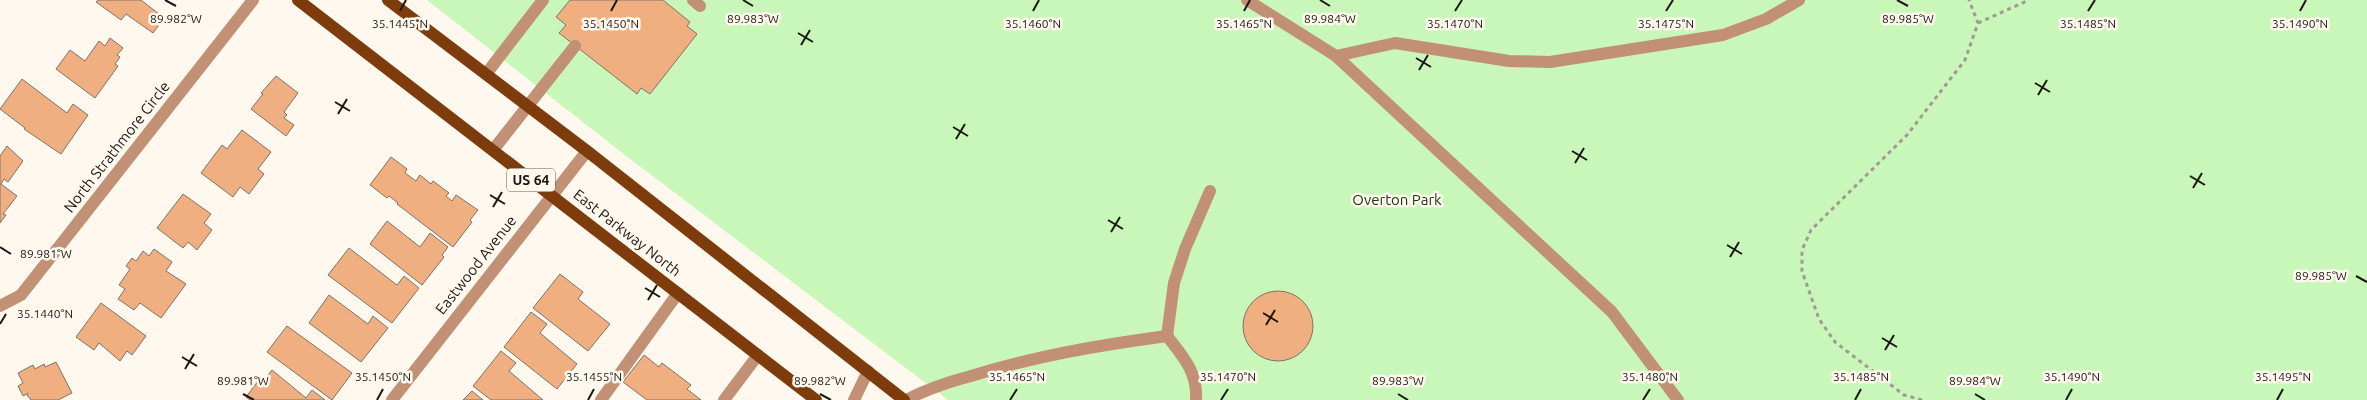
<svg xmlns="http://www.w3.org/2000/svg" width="2367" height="400" font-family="Ubuntu,sans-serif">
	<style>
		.green { fill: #c9f6b9 }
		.building { fill: #efaf80; stroke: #817267 }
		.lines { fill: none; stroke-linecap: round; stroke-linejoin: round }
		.path { stroke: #a09a93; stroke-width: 3; stroke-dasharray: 4 4; stroke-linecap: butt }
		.lane { stroke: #c19075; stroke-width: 12 }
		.street { stroke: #c19075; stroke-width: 12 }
		.primary { stroke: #7e3c0d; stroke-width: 12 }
		.ticks { fill: none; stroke: #1b1712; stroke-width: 2 }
		.labels { text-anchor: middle; stroke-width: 5; stroke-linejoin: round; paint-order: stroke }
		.shield { fill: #fff8ef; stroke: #5f5a54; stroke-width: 1 }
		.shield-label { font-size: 14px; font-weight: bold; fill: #1b1712 }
		.street-label { font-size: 15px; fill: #1b1712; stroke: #fff8ef }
		.park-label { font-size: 15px; fill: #1a370d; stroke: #fff8ef }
		.ticks-label { font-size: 12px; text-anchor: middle; fill: #1b1712; stroke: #fff8ef; stroke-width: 5; stroke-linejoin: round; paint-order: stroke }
	</style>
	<rect width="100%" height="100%" fill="#fff8ef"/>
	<!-- green -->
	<path class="green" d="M427,0H2367V400H948L625,155Z"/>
	<!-- building -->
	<g class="building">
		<path d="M98,0H141L164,18L153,33L126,14L121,20L96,2Z"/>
		<path d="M570,0H663L690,22L687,26L697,34L650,94L641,88L637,94L559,33L566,25L556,17Z"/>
		<path d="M110,38L123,48L117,55L120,57L115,64L118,66L95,98L56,69L70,50L85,61L99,41L105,46Z"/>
		<path d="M276,76L298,93L284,112L287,115L284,118L294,125L286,136L251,109L263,94L261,93Z"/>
		<path d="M22,79L67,113L73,104L88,115L61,154L24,129L25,128L0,109Z"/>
		<path d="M242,130L271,152L258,169L264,174L249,194L240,187L233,197L201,173L222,145L227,149Z"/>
		<path d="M7,146L23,161L8,182L4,179L1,184L17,196L3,214L6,215L0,223V156Z"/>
		<path d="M391,157L407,169L405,173L416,181L420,175L431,184L433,181L449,193L446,196L452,201L456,195L478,210L470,220L472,222L453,247L397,204L398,203L389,196L387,198L370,185Z"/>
		<path d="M183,194L211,214L204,223L212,230L197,250L188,242L183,248L157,228Z"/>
		<path d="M387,221L420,247L430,233L448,247L442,255L444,257L422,285L370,244Z"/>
		<path d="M349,248L397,285L404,276L419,288L392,323L328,275Z"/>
		<path d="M154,249L172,262L166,271L186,284L161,318L140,303L134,310L118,299L125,289L119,285L130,269L126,266L132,258L136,261L143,251L149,256Z"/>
		<path d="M560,274L583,292L578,299L610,324L588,351L533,308Z"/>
		<circle cx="1278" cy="326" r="35"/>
		<path d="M329,295L368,324L373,316L388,328L361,362L309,323Z"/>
		<path d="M101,303L146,336L132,355L127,351L120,361L99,343L94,350L76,337Z"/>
		<path d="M531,312L547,324L540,333L577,364L557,389L504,347Z"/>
		<path d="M287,326L352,373L332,400L267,352Z"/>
		<path d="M501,351L516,363L509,371L543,400H491L473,386Z"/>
		<path d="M644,355L659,367L662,363L691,385L687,389L701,400H647L623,382Z"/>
		<path d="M56,362L72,393L58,400H31L27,395L28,393L23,396L18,386L23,383L18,373L33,365L35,369L44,364L45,367Z"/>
		<path d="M272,370L306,398L312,390L325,400H250L246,397L258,381L261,384Z"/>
		<path d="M472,391L483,400H463Z"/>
	</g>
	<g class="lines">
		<!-- path -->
		<g class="path">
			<path d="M1978,23L2029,0"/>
			<path d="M1922,400L1904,395L1835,342L1819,319L1802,271V250L1811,230L1907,135L1965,60L1978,23L1969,0"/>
		</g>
		<!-- lane -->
		<g class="lane">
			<path d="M693,0L700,6"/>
			<path d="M486,74L543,0"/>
			<path d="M493,150L575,46"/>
			<path d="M1167,336L1174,283L1185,249L1210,191"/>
			<path d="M601,400L678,293"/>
			<path d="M724,400L758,355"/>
			<path d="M906,400C927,389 948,382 971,376C1035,356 1100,345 1167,336C1183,356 1198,373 1196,400"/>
		</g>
		<!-- street -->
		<g class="street">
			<path d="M1247,0L1336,56L1612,312L1678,400"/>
			<path d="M1336,56L1395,43L1509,61L1550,62L1723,35L1766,19L1799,0"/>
			<path d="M0,306L21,295L253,0"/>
			<path d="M392,400L587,151"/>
			<path d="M854,400L868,371"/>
		</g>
		<!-- primary -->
		<g class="primary">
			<path d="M298,0L816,400"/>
			<path d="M388,0L587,151L904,400"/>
		</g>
	</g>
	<!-- ticks -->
	<path class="ticks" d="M165,0L176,6M743,0L753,6M1320,0L1330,6M1897,0L1908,6M400,11L406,0M611,11L617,0M1033,11L1039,0M1244,11L1250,0M1455,11L1462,0M1666,11L1673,0M2088,11L2095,0M2300,11L2306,0M798,33L813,42M801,45L810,30M1416,58L1431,67M1419,70L1428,55M2035,83L2050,92M2038,95L2047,80M335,102L350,111M338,114L347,99M953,127L968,136M956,139L965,124M1572,151L1587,160M1575,163L1584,148M2190,176L2205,185M2193,188L2202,173M490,195L505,204M493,207L502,192M1108,220L1123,229M1111,232L1120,217M1727,245L1742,254M0,247L11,254M1730,257L1739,242M2356,276L2367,282M645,288L660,297M648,300L657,285M1263,313L1278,322M0,324L6,314M1266,325L1275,310M1882,338L1897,347M1885,350L1894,335M182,357L197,366M185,369L194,354M243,394L254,400M820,394L831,400M1398,394L1408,400M1975,394L1985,400M377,400L383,389M588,400L594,389M1010,400L1017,389M1221,400L1228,389M1643,400L1650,389M1855,400L1861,389M2066,400L2072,389M2277,400L2283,389"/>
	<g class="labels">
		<!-- shield labels -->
		<rect class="shield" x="507" y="168.5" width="48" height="23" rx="4"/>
		<g class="shield-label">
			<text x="531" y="185">US 64</text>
		</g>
		<!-- street labels -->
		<g class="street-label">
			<text transform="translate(117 147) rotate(-52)" y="5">North Strathmore Circle</text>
			<text transform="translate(627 233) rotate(38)" y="5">East Parkway North</text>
			<text transform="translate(476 265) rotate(-52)" y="5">Eastwood Avenue</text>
		</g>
		<!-- park labels -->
		<g class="park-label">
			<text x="1397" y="205">Overton Park</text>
		</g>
	</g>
	<g class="ticks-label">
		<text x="1330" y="23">89.984°W</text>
		<text x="176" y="23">89.982°W</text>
		<text x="753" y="23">89.983°W</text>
		<text x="1908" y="23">89.985°W</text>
		<text x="400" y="28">35.1445°N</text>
		<text x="611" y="28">35.1450°N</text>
		<text x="1033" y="28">35.1460°N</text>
		<text x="1244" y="28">35.1465°N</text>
		<text x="1455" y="28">35.1470°N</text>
		<text x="1666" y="28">35.1475°N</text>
		<text x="2088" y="28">35.1485°N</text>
		<text x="2300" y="28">35.1490°N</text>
		<text x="46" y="258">89.981°W</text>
		<text x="2321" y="280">89.985°W</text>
		<text x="45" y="318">35.1440°N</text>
		<text x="383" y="381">35.1450°N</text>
		<text x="594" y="381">35.1455°N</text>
		<text x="1017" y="381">35.1465°N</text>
		<text x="1228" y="381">35.1470°N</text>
		<text x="1650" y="381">35.1480°N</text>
		<text x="1861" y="381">35.1485°N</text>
		<text x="2072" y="381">35.1490°N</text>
		<text x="2283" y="381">35.1495°N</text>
		<text x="243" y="385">89.981°W</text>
		<text x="820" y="385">89.982°W</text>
		<text x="1398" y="385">89.983°W</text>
		<text x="1975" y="385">89.984°W</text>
	</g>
</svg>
